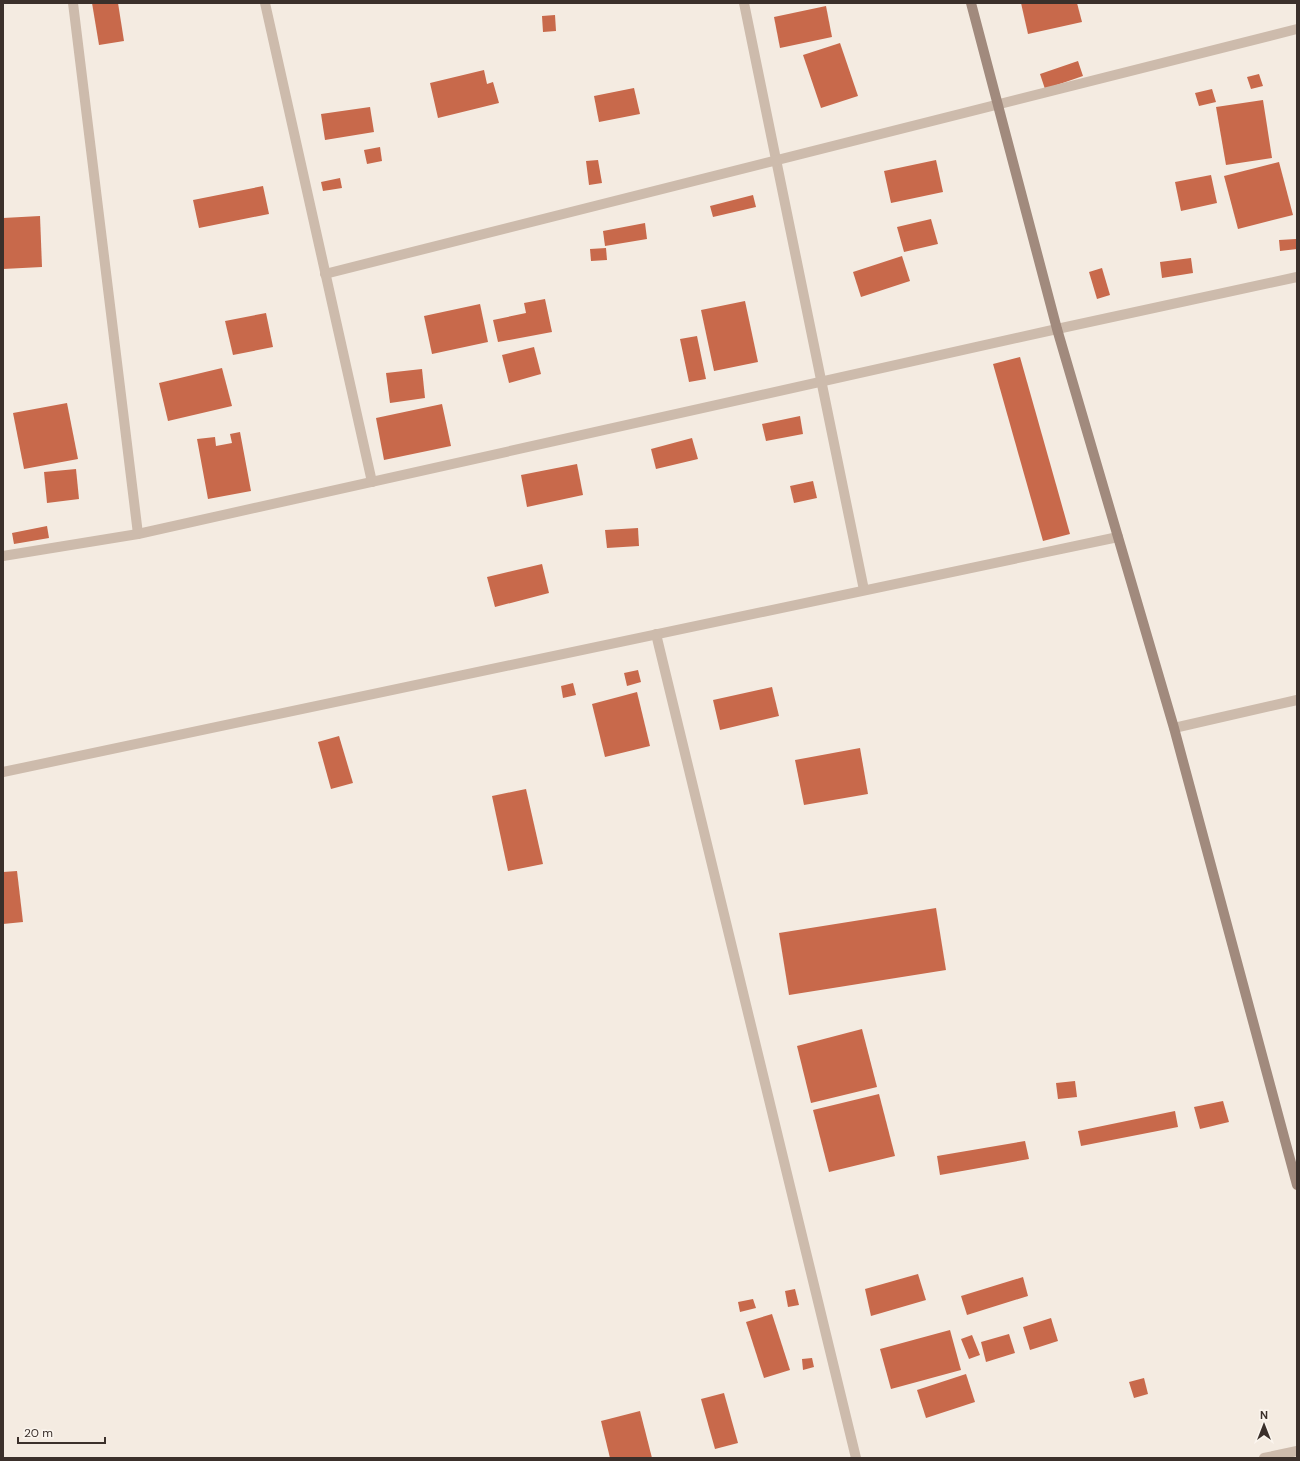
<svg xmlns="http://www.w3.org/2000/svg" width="1300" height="1461" font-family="'DM Sans',sans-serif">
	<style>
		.building { fill: #c8694b }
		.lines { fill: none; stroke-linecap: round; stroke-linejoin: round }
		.minor { stroke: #cdbbac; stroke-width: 10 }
		.secondary { stroke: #a18a7d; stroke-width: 10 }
	</style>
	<rect width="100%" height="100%" fill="#f4ebe1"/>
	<!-- building -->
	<g class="building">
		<path d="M92,3H118L124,41L99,45Z"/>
		<path d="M1021,3H1077L1082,22L1028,34Z"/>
		<path d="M826,6L832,37L780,48L774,17Z"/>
		<path d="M555,15L556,31L543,32L542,16Z"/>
		<path d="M840,43L858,96L821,108L803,55Z"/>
		<path d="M1078,61L1083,76L1045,89L1040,74Z"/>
		<path d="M484,70L487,84L493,82L499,103L438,118L430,83Z"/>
		<path d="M1259,74L1263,86L1251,89L1247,77Z"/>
		<path d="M634,88L640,114L599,122L594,96Z"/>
		<path d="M1212,89L1216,102L1199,106L1195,93Z"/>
		<path d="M1263,100L1272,158L1226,165L1216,107Z"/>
		<path d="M370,107L374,132L325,140L321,114Z"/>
		<path d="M380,147L382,161L367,164L364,150Z"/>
		<path d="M598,160L602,183L589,185L586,161Z"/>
		<path d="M936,160L943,192L891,203L884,171Z"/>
		<path d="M1279,162L1293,215L1238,229L1224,176Z"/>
		<path d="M1211,175L1217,203L1181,211L1175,182Z"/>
		<path d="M340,178L342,188L323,191L321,182Z"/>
		<path d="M263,186L269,214L199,228L193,200Z"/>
		<path d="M753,195L756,207L713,217L710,206Z"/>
		<path d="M40,216L42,267L3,269V218Z"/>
		<path d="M931,219L938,244L904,252L897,227Z"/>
		<path d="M645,223L647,239L605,246L603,231Z"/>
		<path d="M1296,239L1297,249L1280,251L1279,240Z"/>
		<path d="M606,248L607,260L591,261L590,249Z"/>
		<path d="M902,256L910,281L861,297L853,272Z"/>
		<path d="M1191,258L1193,273L1162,278L1160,262Z"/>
		<path d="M1102,268L1110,295L1097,299L1089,272Z"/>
		<path d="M545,299L552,332L498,342L493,320L526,313L524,303Z"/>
		<path d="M745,301L758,362L714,371L701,310Z"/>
		<path d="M480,304L488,342L432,354L424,316Z"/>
		<path d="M266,313L273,347L233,355L225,321Z"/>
		<path d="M697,336L706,379L689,382L680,339Z"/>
		<path d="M534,347L541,374L509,383L502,355Z"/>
		<path d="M1020,357L1070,534L1043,541L993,364Z"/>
		<path d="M222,368L232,406L168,421L159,383Z"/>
		<path d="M422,369L425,398L390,403L386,373Z"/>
		<path d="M67,403L78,459L24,469L13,413Z"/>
		<path d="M442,404L451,446L384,460L376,418Z"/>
		<path d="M800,416L803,434L766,441L762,424Z"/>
		<path d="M240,432L251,491L208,499L197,439L215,437L216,446L232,443L230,434Z"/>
		<path d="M692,438L698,459L656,469L651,449Z"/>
		<path d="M577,464L583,495L527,507L521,475Z"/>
		<path d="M76,469L79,499L47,503L44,472Z"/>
		<path d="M813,481L817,498L794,503L790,486Z"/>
		<path d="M47,526L49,538L14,544L12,533Z"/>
		<path d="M638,528L639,546L607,548L605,530Z"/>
		<path d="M542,564L549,593L495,607L487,577Z"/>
		<path d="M638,670L641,682L627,686L624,673Z"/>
		<path d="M573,683L576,695L563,698L561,686Z"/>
		<path d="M772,687L779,716L720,730L713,700Z"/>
		<path d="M637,692L650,746L605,757L592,704Z"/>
		<path d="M339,736L353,783L331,789L318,742Z"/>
		<path d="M860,748L868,794L804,805L795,760Z"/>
		<path d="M526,789L543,864L508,871L492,796Z"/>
		<path d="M17,871L23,922L3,924V872Z"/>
		<path d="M936,908L946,970L789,995L779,933Z"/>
		<path d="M862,1029L877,1087L811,1103L797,1046Z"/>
		<path d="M1075,1081L1077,1097L1058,1099L1056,1083Z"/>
		<path d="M879,1094L895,1156L829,1172L813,1110Z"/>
		<path d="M1223,1101L1229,1122L1200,1129L1194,1107Z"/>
		<path d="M1175,1111L1178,1127L1081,1146L1078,1131Z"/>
		<path d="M1025,1141L1029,1159L940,1175L937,1156Z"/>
		<path d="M918,1274L926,1300L871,1316L865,1289Z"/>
		<path d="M1023,1277L1028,1296L967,1315L961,1296Z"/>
		<path d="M795,1289L799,1305L788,1307L785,1291Z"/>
		<path d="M753,1299L756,1308L740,1312L738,1302Z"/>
		<path d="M772,1314L790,1370L764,1378L746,1322Z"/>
		<path d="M1051,1318L1058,1341L1030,1350L1023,1327Z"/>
		<path d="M950,1330L961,1370L891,1389L880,1349Z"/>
		<path d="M1009,1334L1015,1353L986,1362L981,1342Z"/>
		<path d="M972,1335L980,1355L969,1359L961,1339Z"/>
		<path d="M812,1358L814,1367L803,1370L802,1359Z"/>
		<path d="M966,1374L975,1402L926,1418L917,1390Z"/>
		<path d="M1144,1378L1148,1394L1134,1398L1129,1382Z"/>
		<path d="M724,1393L738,1443L715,1449L701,1399Z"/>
		<path d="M640,1411L652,1458H610L601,1421Z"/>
	</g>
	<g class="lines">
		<!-- minor -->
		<g class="minor">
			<path d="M73,3L138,534"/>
			<path d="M265,3L372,482"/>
			<path d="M744,3L864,590"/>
			<path d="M325,274L1297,29"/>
			<path d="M3,556L138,534L1057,329L1297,277"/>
			<path d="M656,634L856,1458"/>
			<path d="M1174,728L1297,700"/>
			<path d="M3,772L1118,537"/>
			<path d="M1264,1458L1297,1451"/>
		</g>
		<!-- secondary -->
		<path class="secondary" d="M971,3L1057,329L1174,728L1297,1185"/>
	</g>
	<!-- border -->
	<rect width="1300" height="1461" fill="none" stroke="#3b302b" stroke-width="8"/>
	<!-- north arrow -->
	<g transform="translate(1264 1425)" stroke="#fbf5ee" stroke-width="3" paint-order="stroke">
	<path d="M0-3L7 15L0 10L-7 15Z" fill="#3b302b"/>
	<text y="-6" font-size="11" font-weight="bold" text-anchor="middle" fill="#3b302b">N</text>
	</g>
	<!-- scale -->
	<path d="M18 1437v6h87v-6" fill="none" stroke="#3b302b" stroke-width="2"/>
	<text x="24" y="1437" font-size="12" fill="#3b302b" stroke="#fbf5ee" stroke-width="3" paint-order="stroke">20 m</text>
</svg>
